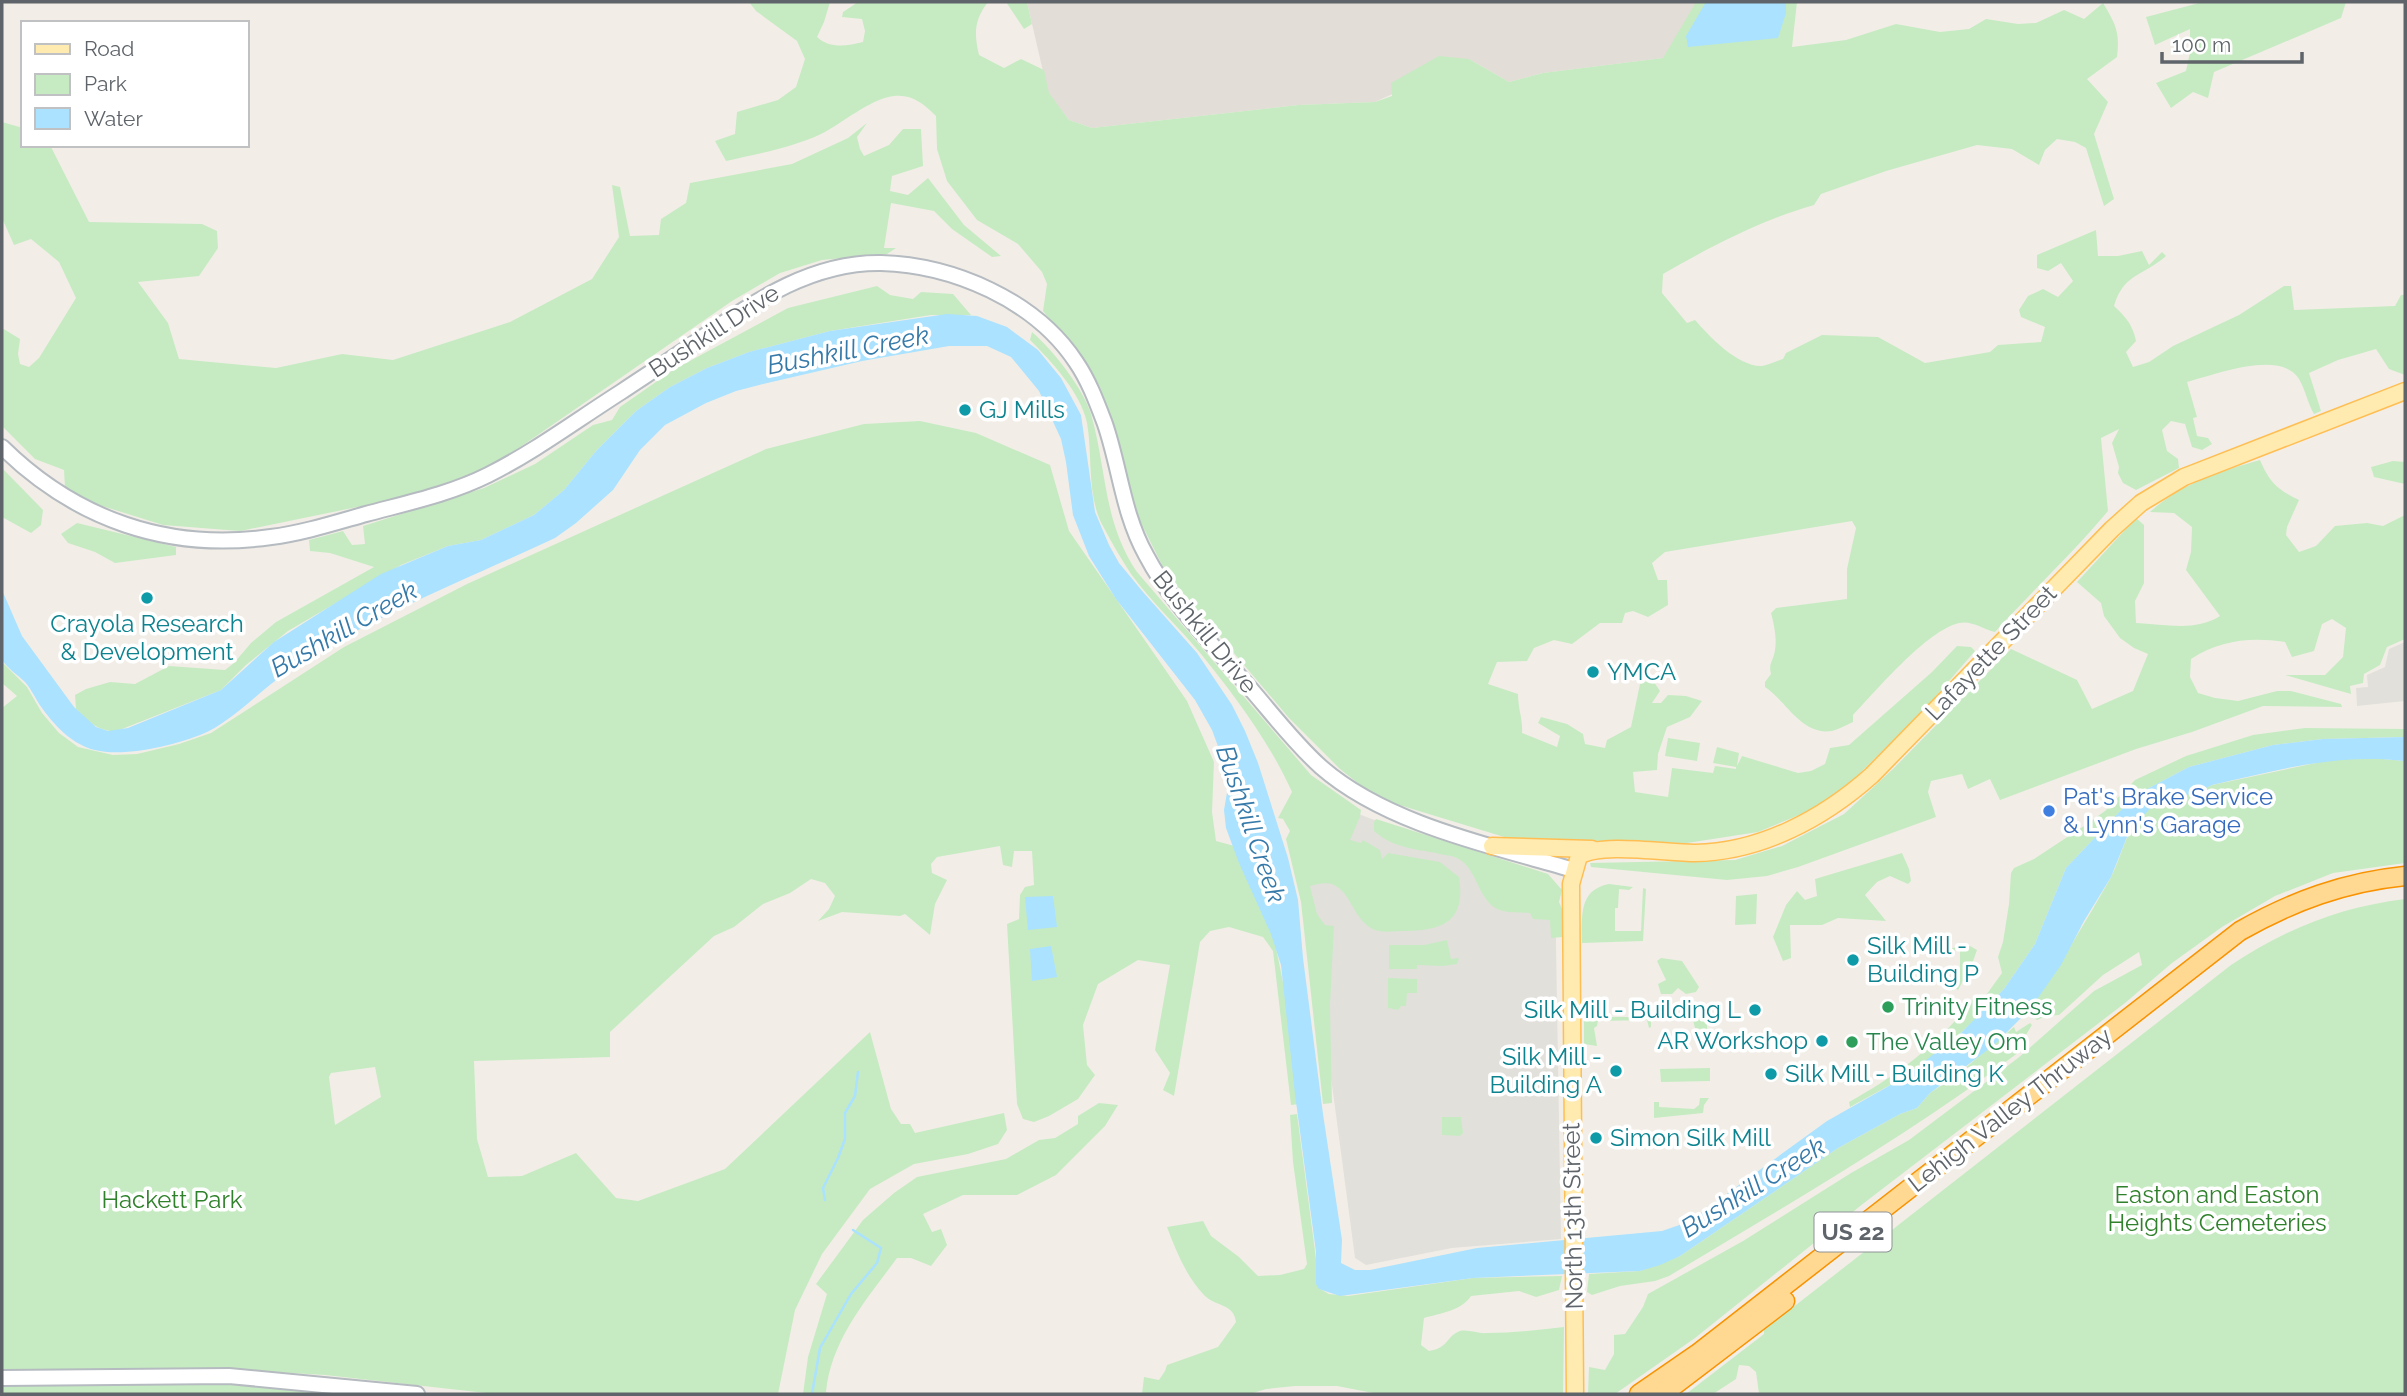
<svg xmlns="http://www.w3.org/2000/svg" width="2407" height="1396" font-family="Raleway,sans-serif">
	<style>
		.industrial { fill: #e2e0db }
		.education { fill: #e2ddd6 }
		.green { fill: #c6ebc2; fill-rule: evenodd }
		.water { fill: #aae2ff }
		.lines { fill: none; stroke-linecap: round; stroke-linejoin: round }
		.stream { stroke: #aae2ff; stroke-width: 2.5 }
		.secondary-casing { stroke: #b5bbc0; stroke-width: 18 }
		.primary-casing { stroke: #ffbe53; stroke-width: 19 }
		.motorway-casing { stroke: #f99200; stroke-width: 21 }
		.secondary { stroke: #fff; stroke-width: 14 }
		.primary { stroke: #ffeaaf; stroke-width: 16 }
		.motorway { stroke: #ffd891; stroke-width: 18 }
		.culture-dot { fill: #0f9aa8; stroke: #fff; stroke-width: 2.5 }
		.shop-dot { fill: #3f7fe0; stroke: #fff; stroke-width: 2.5 }
		.leisure-dot { fill: #2e9e5b; stroke: #fff; stroke-width: 2.5 }
		.labels { text-anchor: middle; stroke-width: 7; stroke-linejoin: round; paint-order: stroke }
		.shield { fill: #fff; stroke: #8e9296; stroke-width: 2 }
		.shield-label { font-size: 23px; font-weight: bold; fill: #5e6469 }
		.street-label { font-size: 24px; fill: #5e6469; stroke: #fff }
		.culture-label { font-size: 24px; fill: #0d838f; stroke: #fff; text-anchor: start }
		.shop-label { font-size: 24px; fill: #366cbe; stroke: #fff; text-anchor: start }
		.leisure-label { font-size: 24px; fill: #27864d; stroke: #fff; text-anchor: start }
		.park-label { font-size: 24px; fill: #30812b; stroke: #fff }
		.water-label { font-size: 26px; font-style: italic; fill: #367aaa; stroke: #fff }
	</style>
	<rect width="100%" height="100%" fill="#f2eee7"/>
	<!-- industrial -->
	<g class="industrial">
		<path d="M2405,642V701L2357,706L2356,688L2368,687L2367,675L2385,667L2389,649Z"/>
		<path d="M1327,802L1472,857L1555,885L1561,1239L1452,1248L1366,1265L1355,1258L1319,987L1305,855Z"/>
	</g>
	<!-- education -->
	<path class="education" d="M1027,2H1797L1663,58L1543,73L1509,82L1469,59L1375,102L1298,105L1092,128L1069,120L1048,93Z"/>
	<!-- green -->
	<g class="green">
		<path d="M749,2H830L824,22L817,37C830,49 847,46 863,42L865,31L862,19L842,17L843,12L858,2H988C974,20 974,34 979,55L1004,68L1021,59L1044,70L1049,93L1069,120L1092,128L1298,105L1375,102L1392,96L1391,83L1439,56L1469,59L1509,82L1543,73L1663,58L1696,2H1797L1792,47L1846,40L1896,24L1940,32L1969,29L1986,19L2018,24L2036,23L2064,10L2084,19L2103,3C2116,25 2120,32 2117,57L2087,79L2108,102L2094,134L2114,199L2104,206L2086,148L2075,142L2057,139L2045,150L2039,165L2012,149L1977,145L1886,171L1821,194L1814,205C1759,221 1712,246 1663,274L1662,293L1687,323L1695,320C1709,336 1738,367 1762,366C1768,365 1776,361 1783,359L1786,353L1822,335L1878,337L1925,363L1990,352L1998,345L2041,342L2045,327L2021,317L2019,310L2028,296L2043,289L2058,297L2073,281L2061,263L2048,271L2037,268V255L2096,230L2098,256H2118L2142,251L2149,265L2162,252L2166,256C2142,277 2124,273 2114,306C2125,316 2133,325 2136,341L2126,352L2133,367L2149,362L2173,346L2239,315L2284,286H2291L2294,310L2395,306L2401,295H2405V375L2389,369L2376,349L2338,360L2309,373L2321,411L2314,414C2308,404 2305,389 2299,379C2280,349 2215,375 2187,382L2197,417L2193,418L2197,436L2208,438L2212,444L2202,450L2192,447L2185,424L2171,421L2162,430L2167,451L2178,459L2179,468L2136,490L2123,483L2118,473L2119,467L2112,443L2119,429L2101,438L2108,511C2073,553 2032,591 1995,632C1983,629 1971,620 1959,623C1926,631 1877,690 1853,715V722C1846,725 1839,729 1832,731C1802,736 1786,701 1765,687V682L1771,674C1768,663 1774,660 1775,650C1777,639 1774,624 1771,613L1776,608L1847,599V569L1856,528L1852,521L1665,552L1652,563L1658,580H1667L1668,605L1648,617L1633,611L1625,613L1622,623H1600L1572,644L1554,640L1534,648L1527,661L1497,662L1488,684L1518,694C1518,709 1523,719 1522,733L1557,747L1560,736L1538,723L1541,717L1567,724L1583,734L1585,744L1605,748L1607,740L1631,727L1640,684L1652,679L1660,691L1652,703H1661L1668,695L1686,696L1702,701L1690,717L1667,727L1658,754L1657,770L1633,772L1635,792L1668,797L1672,768L1713,773L1715,766L1736,769V767L1713,763L1717,747L1739,753L1737,766L1742,756L1798,773L1811,771L1825,764L1830,748L1849,745L1932,672L1957,646L1971,647L1975,651L1923,711L1849,784L1816,808L1758,832L1687,843L1514,840L1396,804L1364,788L1340,769L1289,718L1166,573L1140,521L1100,387L1076,350L1043,311L1047,284L1042,272L1018,244L977,220L947,181L937,149L936,116C924,104 912,94 894,96C869,99 842,124 821,134C791,148 757,154 726,161L715,141L735,134L737,112L778,100L796,87L805,59L797,41L756,11Z"/>
		<path d="M1006,2H1027L1032,24L1024,29Z"/>
		<path d="M2203,2H2346L2341,18L2214,72L2208,98L2193,92L2171,108L2156,83L2186,71L2190,52V29L2155,45L2146,17Z"/>
		<path d="M2,122L23,128V145H50L89,222L202,224L217,231L218,248L199,276L138,282L168,323L179,359L276,368L342,354L393,360L510,322L592,279L619,237L612,185L620,187L630,236L659,235L661,219L686,203L690,183L792,164L848,138L867,123L857,137L860,149L864,156L889,145L903,129H921L923,166L892,176L890,191L908,195L928,178L964,225L1001,256L992,257L952,229L934,211L891,203L884,248H896L887,254L822,260L780,273L732,301L490,468L401,498L240,531L163,525L99,505L65,488L64,470L35,459L2,426V328L20,339L18,354L20,364L29,367L39,358L76,298L59,262L31,239L14,245L2,218Z"/>
		<path d="M877,286L890,295L913,299L921,292L953,294L971,315H931L830,331L749,352L707,368L670,387L636,411L596,451L564,490L534,515L481,540L448,546L401,565L288,631L246,665L221,690L117,731C98,732 89,722 76,709L75,695L86,689L110,682L135,684L169,666L225,670L234,663L251,643L276,622L374,567L330,553L310,551L309,540L343,531L352,545L365,544L363,526L484,488L535,464L593,425L612,420L620,407L673,370L788,308Z"/>
		<path d="M1032,332C1053,350 1083,388 1091,414C1107,470 1103,522 1137,572L1311,775L1361,810L1360,817L1350,840L1361,843L1363,840L1380,850L1382,859L1388,853L1440,862L1459,877C1466,920 1445,930 1407,931C1397,931 1383,933 1375,930C1354,921 1353,897 1336,886C1328,881 1318,884 1310,886L1317,914L1325,925L1334,926L1330,1005L1332,1103L1323,1104L1301,902L1286,839L1290,831L1283,819L1278,818L1292,792C1270,743 1235,696 1201,654C1179,627 1151,602 1131,574C1121,559 1112,543 1104,528C1086,497 1093,457 1087,423C1081,393 1051,361 1030,340Z"/>
		<path d="M920,421L976,433L1050,465L1069,531L1187,701L1214,762L1212,812L1216,841L1238,847L1274,938L1288,1007L1300,1104L1291,1105L1273,951L1263,937L1229,927L1210,931L1200,942L1174,1096L1163,1090L1170,1073L1155,1050L1170,965L1138,960L1098,984L1083,1025L1087,1065L1095,1075L1078,1099L1049,1116L1034,1122L1023,1119L1017,1104L1007,924L1019,919L1020,895L1025,887L1034,885L1032,851H1014L1012,867L1003,865L1000,846L937,857L931,864L932,873L947,880L935,904L930,935L905,914L900,916L842,912L818,921L829,909L835,896L825,883L811,879L790,893L763,904L734,927L714,936L610,1032V1057L474,1061L477,1139L488,1177L522,1176L576,1153L616,1198L638,1201L725,1169L870,1032L891,1109L901,1124H910L915,1133L1004,1113L1007,1130L998,1144L968,1154L914,1164L870,1189L822,1254L795,1310L778,1394H495L325,1375L257,1371L229,1376L2,1378V708L17,696L2,683V662L27,687L42,713L59,733L78,747L113,755L137,754L179,744L211,733L344,647L467,584L766,449L864,424ZM375,1067L381,1097L335,1125L329,1077L331,1073Z"/>
		<path d="M2260,460C2270,483 2277,489 2299,500L2287,527L2286,535L2299,552L2316,546L2335,526L2367,523L2383,526L2405,515V639L2387,647L2380,665L2364,674L2363,683L2350,686L2351,694L2285,675H2325L2343,657L2346,628L2332,619L2322,624L2314,651L2292,657L2285,642C2250,637 2221,640 2191,659L2190,677L2198,693L2215,698L2238,701L2277,691H2291L2341,704L2342,707L2263,706L2192,732L2136,749L2000,800L1990,779L1968,789L1962,774L1931,781L1928,792L1936,817L1798,867L1767,876L1727,880L1591,867L1590,863L1735,860L1782,846L1844,814L1893,769L2011,649L2077,680L2092,709L2133,691L2148,654L2134,648L2120,638L2104,616L2101,603L2077,582L2136,518L2144,525V583L2135,601L2136,623C2165,624 2195,632 2220,616L2186,570L2191,552L2192,527L2174,513L2150,512C2180,484 2221,471 2260,460Z"/>
		<path d="M2393,461L2405,462V484L2374,477L2371,467Z"/>
		<path d="M2,468L43,510L41,525L31,533L2,517Z"/>
		<path d="M77,523L176,547V555L115,563L95,552L68,543L61,534Z"/>
		<path d="M2305,728L2405,729V737L2323,739L2273,745L2189,767L2147,789L2124,807L2066,868L2035,944L2004,989L1977,1018L1944,1048L1903,1078L1850,1107L1849,1102C1899,1074 1938,1045 1973,999L1984,998L2002,973L1998,957L2003,942L2009,904L2011,873L2014,868L2034,859L2084,826L2105,811L2135,780L2186,756L2253,735Z"/>
		<path d="M1668,738L1700,743L1697,761L1665,756Z"/>
		<path d="M2361,757L2405,761V863L2333,873L2275,896L2222,927L2172,963L2125,1003L1864,1203L1695,1338L1615,1394H1588L1589,1367L1605,1370L1614,1354V1335L1625,1334L1643,1307L1648,1294L1743,1241L1851,1173L1909,1140L2018,1058L2094,991L2142,965L2139,952L2103,975L2059,1015L2046,1016L2037,1020L2032,1017L2036,1012L2031,1008C2059,966 2085,923 2110,879C2124,853 2125,825 2152,807C2170,795 2192,794 2212,785L2330,760Z"/>
		<path d="M1376,819L1548,874L1562,890L1559,902L1563,911V937L1551,938L1550,920L1533,919L1530,913C1521,912 1511,913 1503,911C1477,905 1479,868 1457,858C1451,855 1442,855 1436,853C1413,849 1392,847 1374,831V822Z"/>
		<path d="M1902,853L1909,869L1911,881L1908,884L1890,876L1877,882L1865,895L1886,921L1838,918L1822,925H1790L1791,958L1783,961L1773,937L1786,905L1797,891L1805,900L1817,896L1815,879Z"/>
		<path d="M1609,884L1633,887L1629,890L1619,889L1618,908H1615V931H1641L1643,888L1646,889L1643,941L1582,943C1582,917 1578,890 1609,884Z"/>
		<path d="M1757,894L1756,924L1735,925L1736,896Z"/>
		<path d="M2405,899V1394H1759L1756,1372L1749,1366L1739,1365L1736,1379L1713,1394H1686L1764,1334V1330L2231,965C2285,929 2340,907 2405,899Z"/>
		<path d="M1447,940L1451,959L1459,958L1457,964L1443,966L1417,965V969H1389V945H1424Z"/>
		<path d="M1970,946L1977,950L1972,964L1958,990L1955,988L1952,991V982L1960,981V951L1953,950L1952,948Z"/>
		<path d="M1661,958L1682,961L1699,987L1696,992L1686,994L1678,988L1672,994H1661L1658,984L1666,980L1657,961Z"/>
		<path d="M1388,978L1417,979V993H1407L1406,1006H1401L1398,1010L1388,1008Z"/>
		<path d="M1584,1017H1700L1707,1019V1030L1695,1028L1693,1020H1651V1027L1649,1028L1647,1020L1598,1021L1597,1026L1594,1028L1597,1046L1584,1044Z"/>
		<path d="M2030,1023L2032,1025L2024,1038L2023,1049C1911,1134 1789,1204 1669,1276L1655,1281L1620,1286L1592,1295L1587,1292L1589,1274L1640,1271L1680,1256L1838,1148L1900,1114L1917,1108L1930,1093L1958,1074L2014,1027L2016,1032Z"/>
		<path d="M1710,1068V1081L1661,1082L1660,1069Z"/>
		<path d="M1700,1098H1709L1704,1105L1703,1113L1654,1118V1102H1659V1107L1694,1109L1699,1105Z"/>
		<path d="M1099,1103L1118,1105L1105,1126L1056,1175L1017,1195H963L923,1214L932,1232L941,1229L947,1245L931,1266L911,1258H897C867,1299 831,1340 826,1392L831,1394H803L808,1357L827,1294L816,1284L863,1220L894,1193L917,1177L1006,1159L1039,1140L1055,1138L1078,1124V1116Z"/>
		<path d="M1297,1114L1320,1289L1329,1294L1348,1296L1473,1278L1562,1276L1559,1290L1536,1297L1519,1291L1471,1296C1461,1311 1441,1313 1424,1318L1421,1345L1429,1351C1449,1348 1446,1336 1460,1331C1468,1329 1479,1334 1487,1333C1513,1333 1538,1330 1564,1327L1563,1394H1378L1337,1386H1295L1266,1389L1250,1394H1142L1144,1377L1159,1380L1165,1371L1167,1365L1218,1347L1236,1322C1234,1303 1215,1307 1204,1295C1186,1276 1176,1251 1167,1227L1203,1221L1211,1236L1239,1257L1258,1276L1280,1275L1304,1269L1307,1264L1293,1162L1290,1115Z"/>
		<path d="M1442,1117H1461L1463,1133L1460,1136L1442,1135Z"/>
		<path d="M222,1384L347,1394H2V1386Z"/>
	</g>
	<!-- water -->
	<g class="water">
		<path d="M1706,2H1786V13L1778,38L1688,47L1686,36Z"/>
		<path d="M947,314L977,316L1007,327L1038,350L1061,378L1081,415L1095,512L1109,545L1119,563L1143,592L1197,653L1232,705L1245,731L1258,763L1288,858L1298,900L1303,958L1323,1114L1342,1240L1341,1263L1355,1270H1370L1477,1248L1662,1231L1688,1222L1827,1121L1903,1078L1961,1033L2004,989L2035,944L2066,868L2124,807L2147,789L2189,767L2273,745L2323,739L2405,737V761C2338,753 2277,770 2212,785L2195,793L2165,800L2151,808L2131,827L2111,877L2084,921L2061,965L2031,1008L1993,1046L1930,1093L1917,1108L1900,1114L1838,1148L1680,1256L1660,1265L1640,1271L1473,1278L1340,1296L1319,1289L1316,1284V1252L1295,1094L1281,965L1271,934L1239,863L1226,828L1224,810L1228,787L1223,760L1212,730L1195,700L1116,599L1089,556L1073,515L1066,462L1061,439L1039,391L1011,357L987,346H949L862,361L763,384L736,391L706,403L665,425L640,450L613,490L576,523L555,538C467,579 370,617 289,671C261,689 239,715 209,731C182,744 125,758 95,750C73,745 55,726 42,708C36,700 32,690 25,682C17,674 8,669 2,660V590L22,636L74,707L96,727L108,731L128,728L221,690L274,642L381,574L448,546L481,540L534,515L564,490L596,451L636,411L670,387L707,368L749,352L830,331Z"/>
		<path d="M1053,896L1057,927L1028,930L1025,897Z"/>
		<path d="M1051,946L1057,977L1032,981L1030,949Z"/>
	</g>
	<g class="lines">
		<!-- stream -->
		<g class="stream">
			<path d="M825,1200L823,1188L838,1158L845,1139V1113L855,1096L858,1072"/>
			<path d="M812,1394L820,1348L851,1294L877,1263L881,1248L853,1230"/>
		</g>
		<defs>
			<g id="secondary">
				<path d="M2,447C75,519 168,552 271,537C303,533 334,523 366,514C407,503 450,494 488,475C534,452 577,420 621,392C648,374 676,356 703,337C757,300 812,262 881,263C953,265 1035,300 1076,362C1089,381 1097,403 1105,424C1120,468 1123,514 1146,555C1170,601 1209,640 1242,679C1268,708 1292,741 1321,767C1386,824 1492,846 1574,870"/>
				<path d="M2,1378L229,1376L417,1394"/>
			</g>
			<g id="primary">
				<path d="M1492,846L1592,849"/>
				<path d="M1575,1394L1571,884L1579,856C1601,842 1666,853 1695,853C1761,852 1824,818 1872,775L2112,529L2141,503L2184,477L2405,391"/>
			</g>
			<g id="motorway">
				<path d="M1639,1394L1697,1354L2240,931C2293,901 2345,882 2405,876"/>
				<path d="M1663,1394L1785,1301"/>
			</g>
		</defs>
		<!-- secondary casing -->
		<use href="#secondary" class="secondary-casing"/>
		<!-- primary casing -->
		<use href="#primary" class="primary-casing"/>
		<!-- motorway casing -->
		<use href="#motorway" class="motorway-casing"/>
		<!-- secondary -->
		<use href="#secondary" class="secondary"/>
		<!-- primary -->
		<use href="#primary" class="primary"/>
		<!-- motorway -->
		<use href="#motorway" class="motorway"/>
	</g>
	<!-- markers -->
	<g class="culture-dot">
		<circle cx="965" cy="410" r="7"/>
		<circle cx="147" cy="598" r="7"/>
		<circle cx="1593" cy="672" r="7"/>
		<circle cx="1853" cy="960" r="7"/>
		<circle cx="1755" cy="1010" r="7"/>
		<circle cx="1822" cy="1041" r="7"/>
		<circle cx="1616" cy="1071" r="7"/>
		<circle cx="1771" cy="1074" r="7"/>
		<circle cx="1596" cy="1138" r="7"/>
	</g>
	<circle class="shop-dot" cx="2049" cy="811" r="7"/>
	<g class="leisure-dot">
		<circle cx="1888" cy="1007" r="7"/>
		<circle cx="1852" cy="1042" r="7"/>
	</g>
	<g class="labels">
		<!-- shield labels -->
		<rect class="shield" x="1814.5" y="1212.5" width="77" height="39" rx="5"/>
		<g class="shield-label">
			<text x="1853" y="1240">US 22</text>
		</g>
		<!-- street labels -->
		<g class="street-label">
			<text transform="translate(714 331) rotate(-33)" y="8">Bushkill Drive</text>
			<text transform="translate(1205 632) rotate(51)" y="8">Bushkill Drive</text>
			<text transform="translate(1991 653) rotate(-46)" y="8">Lafayette Street</text>
			<text transform="translate(2010 1110) rotate(-38)" y="8">Lehigh Valley Thruway</text>
			<text transform="translate(1573 1216) rotate(-91)" y="8">North 13th Street</text>
		</g>
		<!-- culture labels -->
		<g class="culture-label">
			<text x="979" y="418">GJ Mills</text>
			<text x="147" y="632" text-anchor="middle">Crayola Research<tspan x="147" dy="28">&amp; Development</tspan></text>
			<text x="1607" y="680">YMCA</text>
			<text x="1867" y="954">Silk Mill -<tspan x="1867" dy="28">Building P</tspan></text>
			<text x="1741" y="1018" text-anchor="end">Silk Mill - Building L</text>
			<text x="1808" y="1049" text-anchor="end">AR Workshop</text>
			<text x="1602" y="1065" text-anchor="end">Silk Mill -<tspan x="1602" dy="28">Building A</tspan></text>
			<text x="1785" y="1082">Silk Mill - Building K</text>
			<text x="1610" y="1146">Simon Silk Mill</text>
		</g>
		<!-- shop labels -->
		<g class="shop-label">
			<text x="2063" y="805">Pat's Brake Service<tspan x="2063" dy="28">&amp; Lynn's Garage</tspan></text>
		</g>
		<!-- leisure labels -->
		<g class="leisure-label">
			<text x="1902" y="1015">Trinity Fitness</text>
			<text x="1866" y="1050">The Valley Om</text>
		</g>
		<!-- park labels -->
		<g class="park-label">
			<text x="2217" y="1203">Easton and Easton<tspan x="2217" dy="28">Heights Cemeteries</tspan></text>
			<text x="172" y="1208">Hackett Park</text>
		</g>
		<!-- water labels -->
		<g class="water-label">
			<text transform="translate(848 350) rotate(-11)" y="9">Bushkill Creek</text>
			<text transform="translate(344 629) rotate(-30)" y="9">Bushkill Creek</text>
			<text transform="translate(1251 824) rotate(71)" y="9">Bushkill Creek</text>
			<text transform="translate(1753 1187) rotate(-32)" y="9">Bushkill Creek</text>
		</g>
	</g>
	<!-- border -->
	<rect width="2407" height="1396" fill="none" stroke="#5e6469" stroke-width="7"/>
	<!-- legend -->
	<rect x="21" y="21" width="228" height="126" fill="#ffffff" stroke="#bfc1c3" stroke-width="2"/>
	<rect x="35" y="44" width="35" height="10" fill="#ffeaaf" stroke="#bfc1c3" stroke-width="2"/>
	<text x="84" y="56" font-size="21" fill="#5e6469">Road</text>
	<rect x="35" y="74" width="35" height="21" fill="#c6ebc2" stroke="#bfc1c3" stroke-width="2"/>
	<text x="84" y="91" font-size="21" fill="#5e6469">Park</text>
	<rect x="35" y="108" width="35" height="21" fill="#aae2ff" stroke="#bfc1c3" stroke-width="2"/>
	<text x="84" y="126" font-size="21" fill="#5e6469">Water</text>
	<!-- scale -->
	<path d="M2162 52v10h140v-10" fill="none" stroke="#5e6469" stroke-width="3.5"/>
	<text x="2172" y="52" font-size="21" fill="#5e6469" stroke="#ffffff" stroke-width="5" paint-order="stroke">100 m</text>
</svg>
